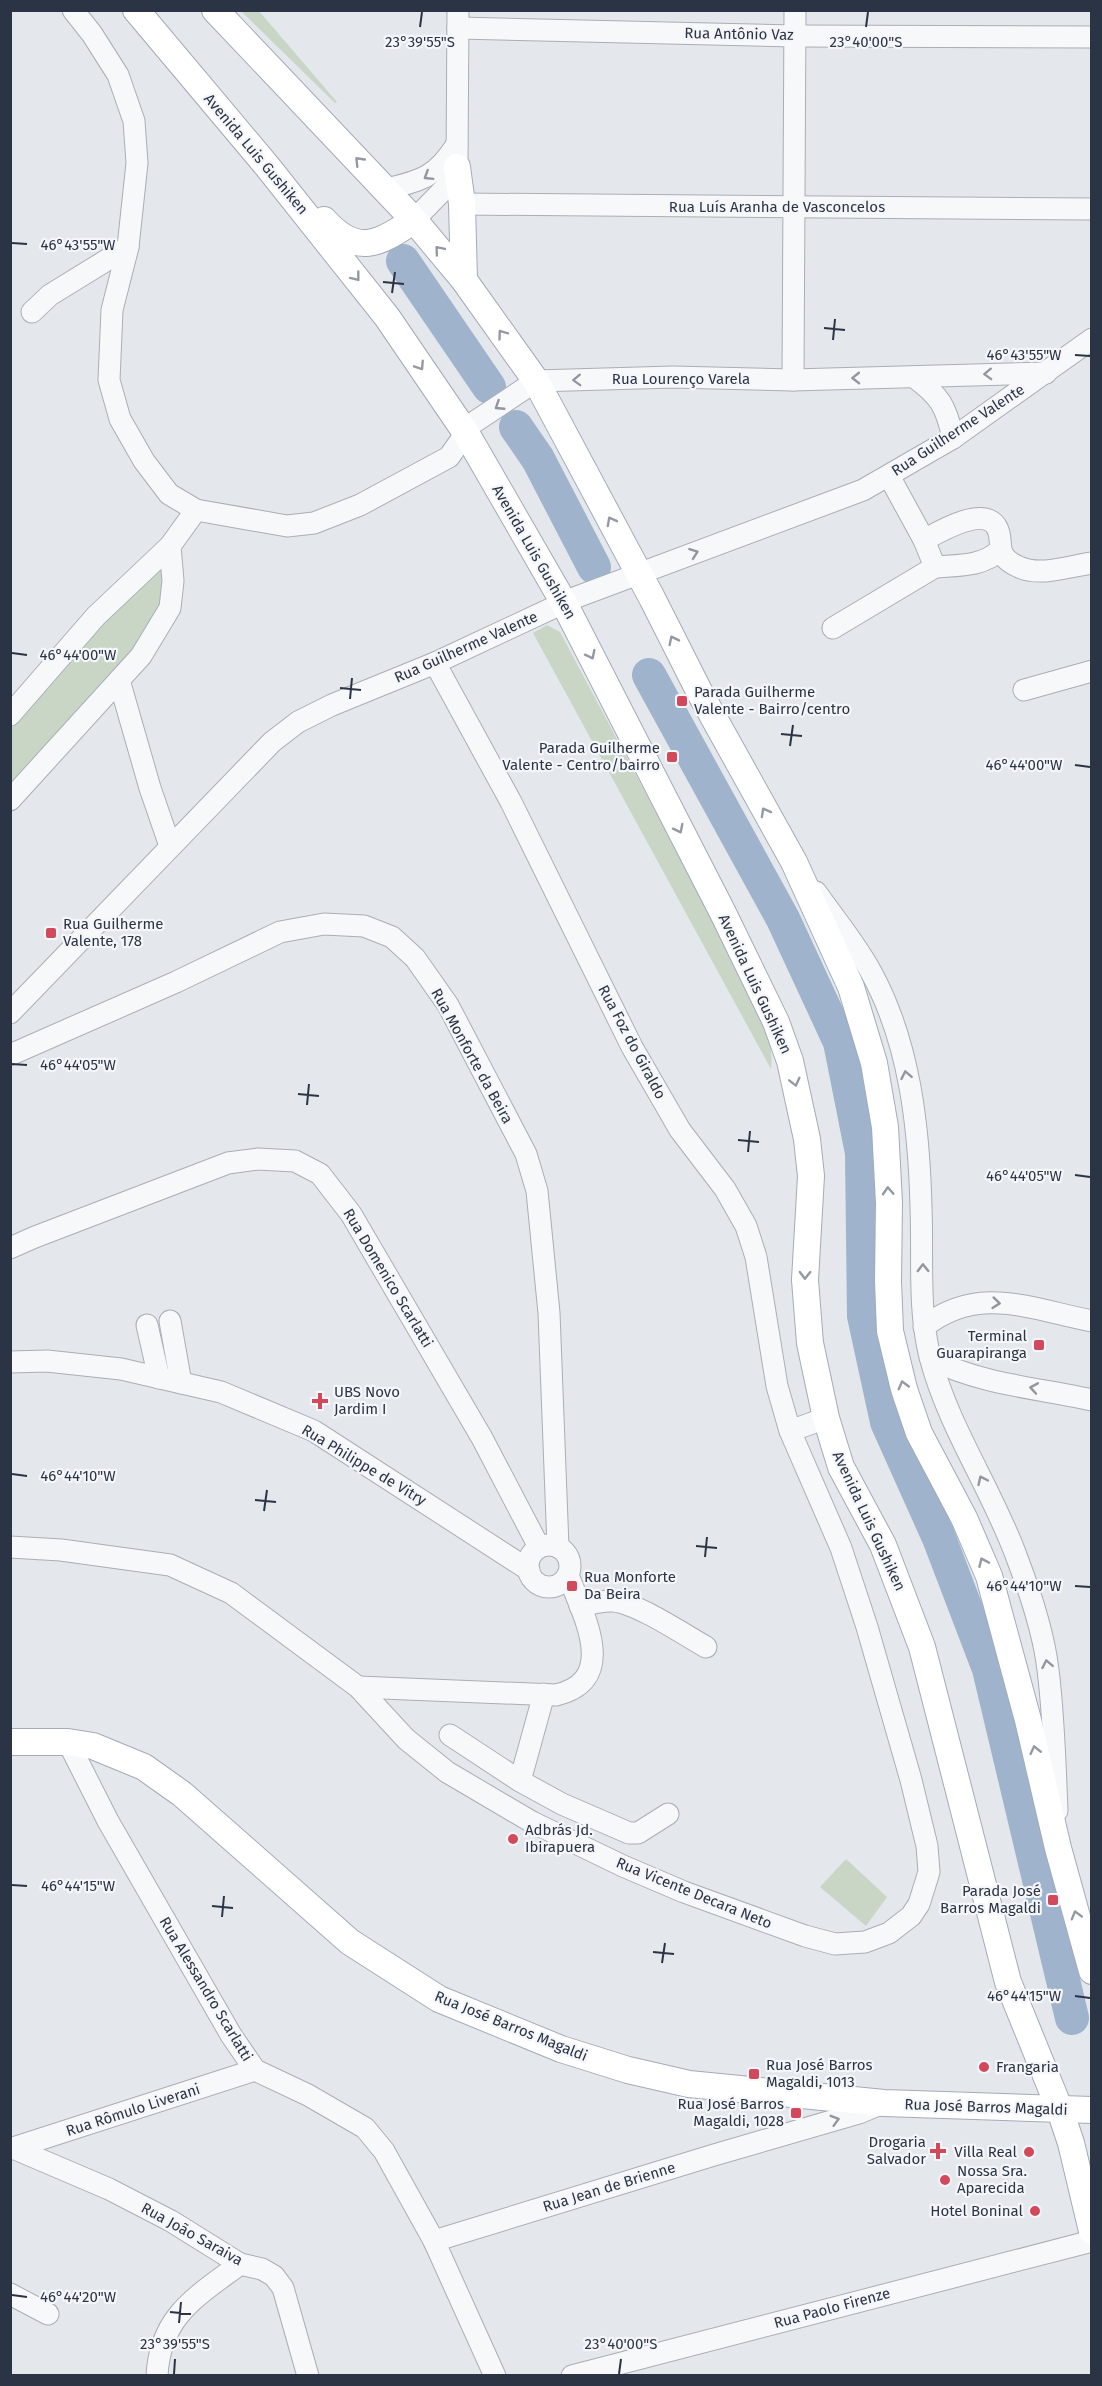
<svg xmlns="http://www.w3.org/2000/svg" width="1102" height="2386" font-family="'Fira Sans',sans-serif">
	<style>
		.green { fill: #c9d6c5 }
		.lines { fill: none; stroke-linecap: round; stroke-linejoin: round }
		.river { stroke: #9fb4cc; stroke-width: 34 }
		.minor-casing { stroke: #a9aeb7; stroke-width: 23 }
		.major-casing { stroke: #a3abb8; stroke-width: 28 }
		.minor { stroke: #f7f8fa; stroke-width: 21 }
		.major { stroke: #fff; stroke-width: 26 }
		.oneway { stroke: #959aa2 }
		.oneway2 { stroke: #9196a0 }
		.ticks { fill: none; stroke: #2b3445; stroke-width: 2 }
		.poi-dot { fill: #d1495b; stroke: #f4f6f9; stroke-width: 2 }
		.labels { text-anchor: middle; stroke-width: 4.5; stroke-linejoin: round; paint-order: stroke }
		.street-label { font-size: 15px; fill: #2b3445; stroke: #f4f6f9 }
		.poi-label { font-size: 15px; fill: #2b3445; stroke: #f4f6f9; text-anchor: start }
		.ticks-label { font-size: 15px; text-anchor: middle; fill: #2b3445; stroke: #f4f6f9; stroke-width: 4.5; stroke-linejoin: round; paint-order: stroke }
	</style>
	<rect width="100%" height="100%" fill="#e4e7ec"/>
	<!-- green -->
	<g class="green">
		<path d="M241,11H259L337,102L335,103Z"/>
		<path d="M164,562V610L137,647L11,788V727L96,627Z"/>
		<path d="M547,625L560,632L746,982C757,1009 775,1039 771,1069L533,633Z"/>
		<path d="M846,1859L887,1897L866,1926L820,1887Z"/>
	</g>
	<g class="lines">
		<!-- river -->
		<g class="river">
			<path d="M403,261L489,387"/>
			<path d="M516,427L538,459L594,567"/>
			<path d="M649,675L783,919L840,1042L862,1153L864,1316L887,1422L939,1538L989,1669L1072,2018"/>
		</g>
		<defs>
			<g id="minor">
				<path d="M73,10L92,34L118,75L134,121L137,163L128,247L112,310L109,380L120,419L144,461L169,494L196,510L287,526L314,523L360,505L449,457L473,423L536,381L673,377L793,380L1046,373"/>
				<path d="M458,28L794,36L1092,37"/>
				<path d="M386,189C422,181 437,176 457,144"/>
				<path d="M462,204L1092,209"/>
				<path d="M414,220L450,183L457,167L458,10"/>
				<path d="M32,312L50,295L128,247"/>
				<path d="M914,377C940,396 946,406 953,438"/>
				<path d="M793,380L795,10"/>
				<path d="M889,476L924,540L935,567C958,565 982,567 1000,550"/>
				<path d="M924,540C939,532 982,506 996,526C1006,541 991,555 1019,567C1040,577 1070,566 1092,563"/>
				<path d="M833,628L935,567"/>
				<path d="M119,680L150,788L170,846"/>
				<path d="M1024,690L1092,671"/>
				<path d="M10,715L96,616L170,546L196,510"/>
				<path d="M10,800L141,656L170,608L173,581L170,546"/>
				<path d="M816,892C834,918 856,944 871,972C910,1043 919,1128 921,1207C923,1257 918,1309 930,1357C949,1429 992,1489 1017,1558C1030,1592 1044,1635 1048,1670C1054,1717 1055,1764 1057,1811"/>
				<path d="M10,1013L272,742L298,722L332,705L435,663L574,598L863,490L953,438L1092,339"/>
				<path d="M10,1055L176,982L280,932L324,924L364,926L392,937L415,958L448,1005L526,1154L537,1191L549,1313L558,1547"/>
				<path d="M10,1248L35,1237L228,1163L258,1159L295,1161L320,1174L351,1214L482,1438L539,1547"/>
				<path d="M170,1321L181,1383"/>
				<path d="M147,1325L159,1378"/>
				<path d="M924,1327C978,1284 1030,1309 1092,1321"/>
				<path d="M931,1359C980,1384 1037,1388 1092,1400"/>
				<path d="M10,1362L47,1361L121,1369L221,1392L314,1431L529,1570"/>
				<path d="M790,1431L826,1418"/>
				<circle cx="549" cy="1566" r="21"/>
				<path d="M10,1547L61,1550L170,1565L231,1593L358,1687L406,1739L447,1772L532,1822L623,1866L684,1892L805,1936L835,1944L865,1942L889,1933L911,1916L919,1904L929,1872L927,1846L911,1780L867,1627L841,1548L790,1431L777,1386L756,1257L746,1226L725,1189L680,1130L632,1047L511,802L435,663"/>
				<path d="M580,1606C591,1604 601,1600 613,1601C637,1603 683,1634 706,1647"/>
				<path d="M358,1687L556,1695C620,1680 583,1615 568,1575"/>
				<path d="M544,1694L520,1781L562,1804L629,1833H638L668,1814"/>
				<path d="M450,1735L520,1781"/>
				<path d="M68,1742L108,1821L231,2035L255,2070L308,2095L365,2128L384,2151L434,2241L495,2376"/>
				<path d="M13,2148L109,2189L171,2221L240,2264L262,2269L274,2276L283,2288L308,2376"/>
				<path d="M10,2149L255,2070"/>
				<path d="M434,2241L714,2155L859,2113L883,2103"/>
				<path d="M10,2294L48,2314"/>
				<path d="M157,2376C160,2316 196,2297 240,2264"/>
				<path d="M572,2376L1092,2241"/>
			</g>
			<g id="major">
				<path d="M136,10L267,166L387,317L466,433L564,603L723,913L776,1022L790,1061L807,1139L811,1176L805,1280L810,1343L826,1418L841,1467L883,1545L922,1647L1008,1982L1060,2110L1071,2143L1092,2231"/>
				<path d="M215,10L414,220L464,280L536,381L652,598L700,693L794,862L851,987L874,1063L885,1127L889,1203L888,1281L890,1331L904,1389L919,1433L964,1518L989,1576L1028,1720L1058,1848L1092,1971"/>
				<path d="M457,167L462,204L464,280"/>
				<path d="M324,220C357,257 379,244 414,220"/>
				<path d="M10,1742H68L93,1746L144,1767L182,1794L350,1942L439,1999L561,2049L628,2070L689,2084L884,2103L1092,2110"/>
			</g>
		</defs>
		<!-- minor casing -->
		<use href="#minor" class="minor-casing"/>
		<!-- major casing -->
		<use href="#major" class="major-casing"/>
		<!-- minor -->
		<use href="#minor" class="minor"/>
		<!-- major -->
		<use href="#major" class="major"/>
	</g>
	<!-- one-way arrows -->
	<defs><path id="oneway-chevron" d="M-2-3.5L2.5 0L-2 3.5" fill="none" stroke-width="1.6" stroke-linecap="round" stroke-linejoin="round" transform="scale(1.5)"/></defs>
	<g class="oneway">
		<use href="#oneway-chevron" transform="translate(359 161) rotate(-134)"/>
		<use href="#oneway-chevron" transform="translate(439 250) rotate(-130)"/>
		<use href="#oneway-chevron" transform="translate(356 277) rotate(52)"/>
		<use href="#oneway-chevron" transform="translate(502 334) rotate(-126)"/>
		<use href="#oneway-chevron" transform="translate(420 366) rotate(57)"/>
		<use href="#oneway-chevron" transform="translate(611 521) rotate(-118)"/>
		<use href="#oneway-chevron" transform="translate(673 640) rotate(-116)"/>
		<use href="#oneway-chevron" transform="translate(591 655) rotate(63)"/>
		<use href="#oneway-chevron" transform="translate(765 812) rotate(-119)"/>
		<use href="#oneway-chevron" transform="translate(679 829) rotate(63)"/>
		<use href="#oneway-chevron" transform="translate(795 1082) rotate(76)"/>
		<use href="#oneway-chevron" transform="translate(888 1191) rotate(-93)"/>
		<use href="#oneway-chevron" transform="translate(805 1275) rotate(91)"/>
		<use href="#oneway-chevron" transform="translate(903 1385) rotate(-105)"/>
		<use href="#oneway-chevron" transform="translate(983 1562) rotate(-114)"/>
		<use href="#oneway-chevron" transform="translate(1035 1750) rotate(-103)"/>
		<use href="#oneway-chevron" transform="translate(1076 1915) rotate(-106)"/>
	</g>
	<g class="oneway2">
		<use href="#oneway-chevron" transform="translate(428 176) rotate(148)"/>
		<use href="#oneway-chevron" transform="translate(988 374) rotate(178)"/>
		<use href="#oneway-chevron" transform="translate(856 378) rotate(179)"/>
		<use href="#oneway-chevron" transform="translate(577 380) rotate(178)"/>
		<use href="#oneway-chevron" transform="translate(499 406) rotate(147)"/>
		<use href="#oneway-chevron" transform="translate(694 553) rotate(-20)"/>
		<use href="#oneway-chevron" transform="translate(906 1075) rotate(-101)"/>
		<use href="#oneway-chevron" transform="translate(923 1268) rotate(-91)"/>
		<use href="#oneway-chevron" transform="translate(996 1303) rotate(6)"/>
		<use href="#oneway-chevron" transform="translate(1034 1388) rotate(-170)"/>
		<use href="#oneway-chevron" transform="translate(982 1480) rotate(-115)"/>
		<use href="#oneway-chevron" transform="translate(1047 1664) rotate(-101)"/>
		<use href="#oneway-chevron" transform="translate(835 2120) rotate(-16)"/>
	</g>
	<!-- ticks -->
	<path class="ticks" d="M420,27L422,12M866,27L868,12M12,243L27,244M383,282L404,284M392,293L395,272M824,328L845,330M833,340L835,319M1075,355L1090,356M12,653L27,655M340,688L361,690M350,699L352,678M781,734L802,736M790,746L793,725M1075,765L1090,767M12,1064L27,1065M298,1094L319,1096M307,1105L309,1084M738,1140L759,1142M748,1152L750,1131M1075,1175L1090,1177M12,1474L27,1476M255,1500L276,1502M264,1511L267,1490M696,1546L717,1548M705,1557L707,1537M1075,1586L1090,1587M12,1885L27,1886M212,1906L233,1908M222,1917L224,1896M653,1952L674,1954M662,1963L665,1943M1075,1996L1090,1998M12,2295L27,2297M170,2312L191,2314M179,2323L181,2302M174,2374L175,2359M619,2374L621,2359"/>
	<!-- markers -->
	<g class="poi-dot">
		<rect x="676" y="695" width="12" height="12" rx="3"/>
		<rect x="666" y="751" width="12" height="12" rx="3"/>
		<rect x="45" y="927" width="12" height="12" rx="3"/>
		<rect x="1033" y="1339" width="12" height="12" rx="3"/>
		<path d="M317 1392h6v6h6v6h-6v6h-6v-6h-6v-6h6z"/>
		<rect x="566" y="1580" width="12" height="12" rx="3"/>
		<circle cx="513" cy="1839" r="6"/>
		<rect x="1047" y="1894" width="12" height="12" rx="3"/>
		<circle cx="984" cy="2067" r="6"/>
		<rect x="748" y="2068" width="12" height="12" rx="3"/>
		<rect x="790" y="2107" width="12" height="12" rx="3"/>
		<path d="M935 2142h6v6h6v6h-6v6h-6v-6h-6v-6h6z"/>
		<circle cx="1029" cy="2152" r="6"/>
		<circle cx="945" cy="2180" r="6"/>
		<circle cx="1035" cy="2211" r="6"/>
	</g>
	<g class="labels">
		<!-- street labels -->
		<g class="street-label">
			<text transform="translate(739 34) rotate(1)" y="5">Rua Antônio Vaz</text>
			<text transform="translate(256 154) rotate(50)" y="5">Avenida Luis Gushiken</text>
			<text x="777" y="212">Rua Luís Aranha de Vasconcelos</text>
			<text x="681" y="384">Rua Lourenço Varela</text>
			<text transform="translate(958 430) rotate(-33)" y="5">Rua Guilherme Valente</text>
			<text transform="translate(534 552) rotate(60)" y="5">Avenida Luis Gushiken</text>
			<text transform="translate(466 647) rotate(-24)" y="5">Rua Guilherme Valente</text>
			<text transform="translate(755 984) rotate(65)" y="5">Avenida Luis Gushiken</text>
			<text transform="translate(632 1042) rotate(62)" y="5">Rua Foz do Giraldo</text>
			<text transform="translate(472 1056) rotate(61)" y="5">Rua Monforte da Beira</text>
			<text transform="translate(388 1278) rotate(59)" y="5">Rua Domenico Scarlatti</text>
			<text transform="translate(364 1465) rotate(31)" y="5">Rua Philippe de Vitry</text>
			<text transform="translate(869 1521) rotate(65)" y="5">Avenida Luis Gushiken</text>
			<text transform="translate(694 1893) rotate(22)" y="5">Rua Vicente Decara Neto</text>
			<text transform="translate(206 1989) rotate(59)" y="5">Rua Alessandro Scarlatti</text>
			<text transform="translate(511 2026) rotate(22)" y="5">Rua José Barros Magaldi</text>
			<text transform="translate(986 2107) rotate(2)" y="5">Rua José Barros Magaldi</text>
			<text transform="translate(133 2110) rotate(-18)" y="5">Rua Rômulo Liverani</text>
			<text transform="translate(609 2187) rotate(-17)" y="5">Rua Jean de Brienne</text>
			<text transform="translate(192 2234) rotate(29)" y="5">Rua João Saraiva</text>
			<text transform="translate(832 2308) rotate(-15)" y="5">Rua Paolo Firenze</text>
		</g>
		<!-- poi labels -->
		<g class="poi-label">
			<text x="694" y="697">Parada Guilherme<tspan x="694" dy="17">Valente - Bairro/centro</tspan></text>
			<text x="660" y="753" text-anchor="end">Parada Guilherme<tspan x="660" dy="17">Valente - Centro/bairro</tspan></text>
			<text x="63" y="929">Rua Guilherme<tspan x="63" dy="17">Valente, 178</tspan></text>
			<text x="1027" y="1341" text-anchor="end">Terminal<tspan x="1027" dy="17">Guarapiranga</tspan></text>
			<text x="334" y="1397">UBS Novo<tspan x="334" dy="17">Jardim I</tspan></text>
			<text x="584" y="1582">Rua Monforte<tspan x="584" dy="17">Da Beira</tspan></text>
			<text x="525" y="1835">Adbrás Jd.<tspan x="525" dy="17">Ibirapuera</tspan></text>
			<text x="1041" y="1896" text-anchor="end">Parada José<tspan x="1041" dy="17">Barros Magaldi</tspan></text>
			<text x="766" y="2070">Rua José Barros<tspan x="766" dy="17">Magaldi, 1013</tspan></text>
			<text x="996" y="2072">Frangaria</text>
			<text x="784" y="2109" text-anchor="end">Rua José Barros<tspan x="784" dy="17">Magaldi, 1028</tspan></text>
			<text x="926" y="2147" text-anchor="end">Drogaria<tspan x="926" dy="17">Salvador</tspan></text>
			<text x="1017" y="2157" text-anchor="end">Villa Real</text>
			<text x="957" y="2176">Nossa Sra.<tspan x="957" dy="17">Aparecida</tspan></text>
			<text x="1023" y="2216" text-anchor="end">Hotel Boninal</text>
		</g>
	</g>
	<g class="ticks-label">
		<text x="420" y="47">23°39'55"S</text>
		<text x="866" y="47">23°40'00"S</text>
		<text x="78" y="250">46°43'55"W</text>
		<text x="1024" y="360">46°43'55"W</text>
		<text x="78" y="660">46°44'00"W</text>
		<text x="1024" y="770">46°44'00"W</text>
		<text x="78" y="1070">46°44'05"W</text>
		<text x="1024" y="1181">46°44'05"W</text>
		<text x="78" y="1481">46°44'10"W</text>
		<text x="1024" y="1591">46°44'10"W</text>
		<text x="78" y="1891">46°44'15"W</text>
		<text x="1024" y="2001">46°44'15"W</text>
		<text x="78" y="2302">46°44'20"W</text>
		<text x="175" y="2349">23°39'55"S</text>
		<text x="621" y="2349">23°40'00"S</text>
	</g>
	<!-- border -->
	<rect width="1102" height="2386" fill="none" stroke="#2b3445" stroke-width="24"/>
</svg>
